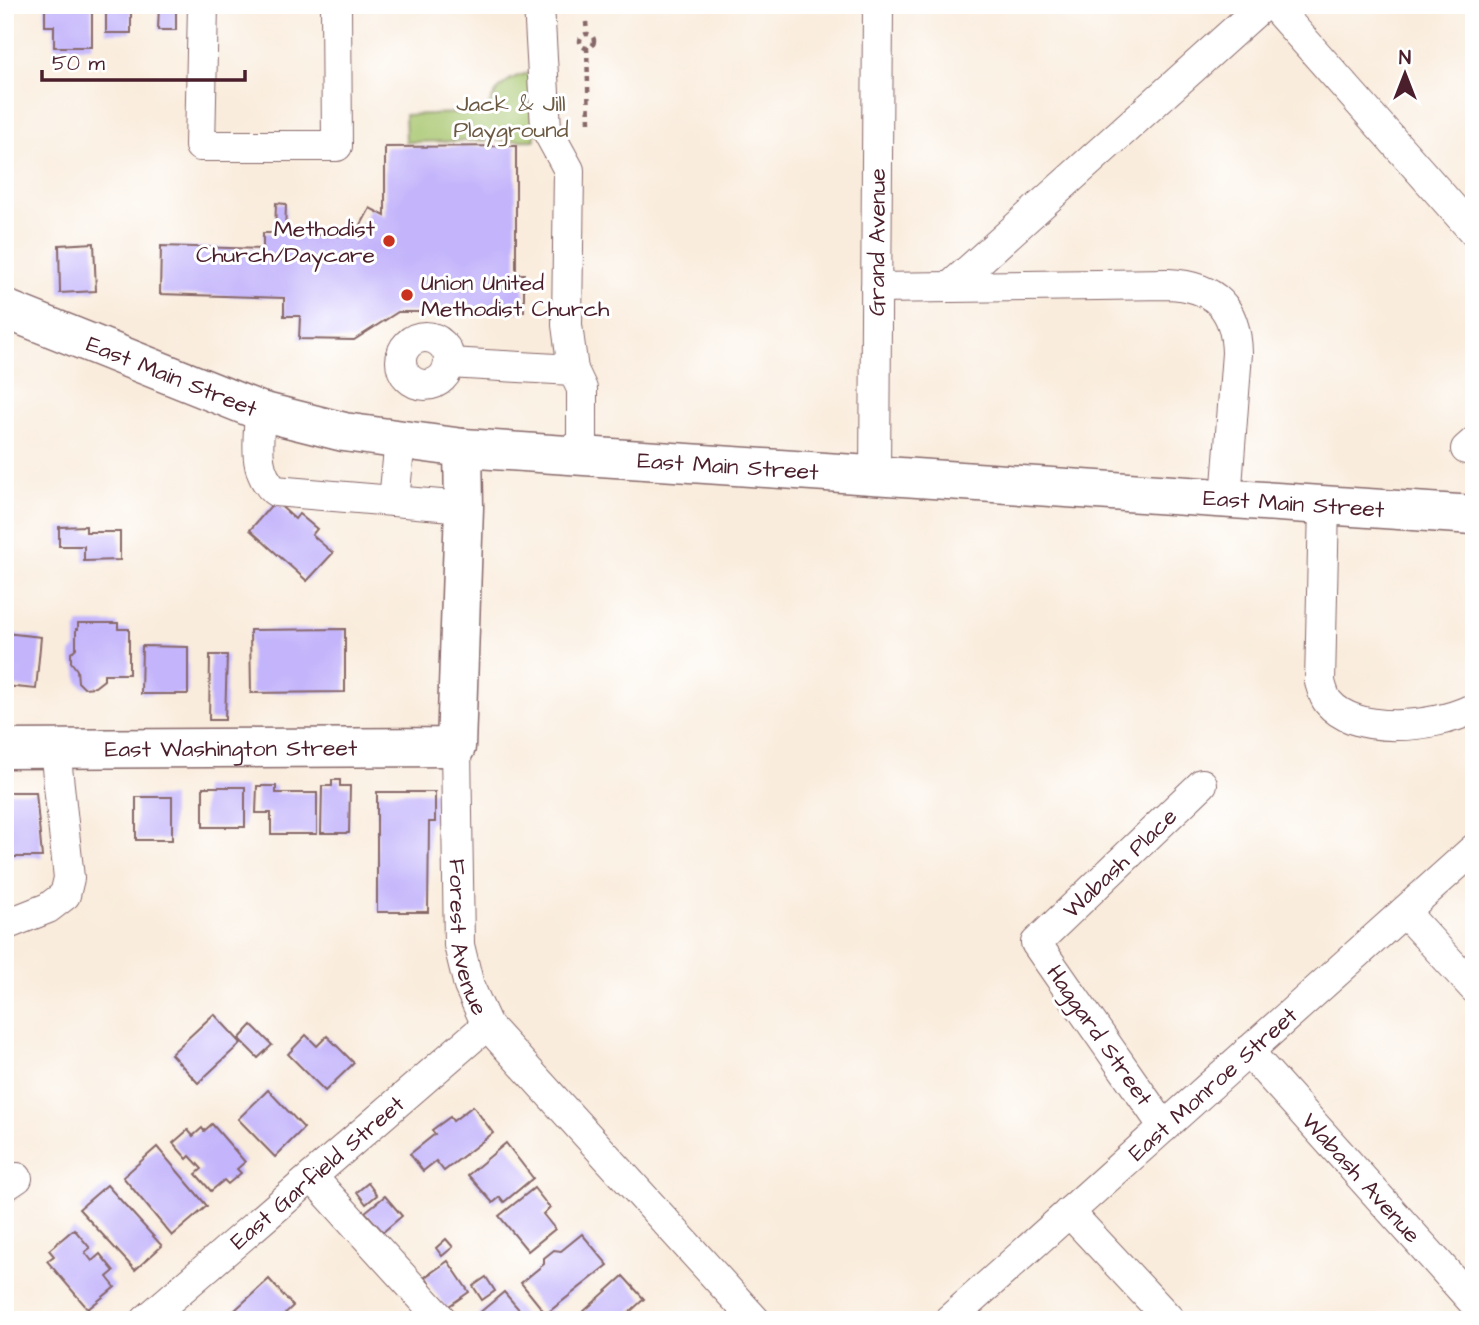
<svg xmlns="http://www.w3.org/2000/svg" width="1479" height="1325" font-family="'Architects Daughter',sans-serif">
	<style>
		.green { fill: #a7c66e; stroke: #78724c; stroke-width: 2 }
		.building { fill: #c3b4fb }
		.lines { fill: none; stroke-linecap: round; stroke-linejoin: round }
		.minor-casing { stroke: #876769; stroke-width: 32 }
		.major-casing { stroke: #876769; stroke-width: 41 }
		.path { stroke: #876769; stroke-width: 4.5; stroke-dasharray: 5 5; stroke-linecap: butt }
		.minor { stroke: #fff; stroke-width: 30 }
		.major { stroke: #fff; stroke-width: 38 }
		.poi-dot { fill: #c8321e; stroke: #fff; stroke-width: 2.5 }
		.labels { text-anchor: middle; stroke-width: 6; stroke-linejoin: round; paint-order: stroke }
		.park-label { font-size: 23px; fill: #6b5942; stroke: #fff }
		.poi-label { font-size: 23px; fill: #4a1f2b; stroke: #fff; text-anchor: end }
		.street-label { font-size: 23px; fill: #4a1f2b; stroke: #fff }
	</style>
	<rect width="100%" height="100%" fill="#fff"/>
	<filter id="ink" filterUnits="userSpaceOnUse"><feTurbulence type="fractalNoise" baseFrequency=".0143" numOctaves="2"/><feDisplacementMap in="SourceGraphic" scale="14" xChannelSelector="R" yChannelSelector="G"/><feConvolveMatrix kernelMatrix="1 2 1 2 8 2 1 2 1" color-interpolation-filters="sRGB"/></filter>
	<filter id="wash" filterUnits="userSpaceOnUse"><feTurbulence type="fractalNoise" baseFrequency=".00686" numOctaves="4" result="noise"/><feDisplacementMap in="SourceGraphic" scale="28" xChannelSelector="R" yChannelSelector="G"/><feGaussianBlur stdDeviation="1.57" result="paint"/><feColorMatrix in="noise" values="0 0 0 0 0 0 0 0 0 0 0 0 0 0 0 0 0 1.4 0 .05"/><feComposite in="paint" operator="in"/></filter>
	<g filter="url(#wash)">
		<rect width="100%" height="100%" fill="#f9ecdc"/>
		<!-- green -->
		<path class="green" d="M534,73L535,140L406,142L405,115L486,112C495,89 508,74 534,73Z"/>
		<g id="blocks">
			<!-- building -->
			<g class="building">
				<path d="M45,5H92V47H54V26H45Z"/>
				<rect x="106" y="5" width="25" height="28"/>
				<path d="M159,5H176V30H158Z"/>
				<path d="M516,146V274H524V312H398L354,340L299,339L300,316H284V298L160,294L161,246L263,249V233H275L276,203L286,204L285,234L355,236L370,208L385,216V147Z"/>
				<path d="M94,243L96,291L60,293L59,245Z"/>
				<path d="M275,501L295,519L299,514L317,529L312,535L333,553L307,581L250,530Z"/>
				<path d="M86,526V532H120V560L84,561V546H59V527Z"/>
				<path d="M78,623H118V629H129V674H104V680L95,687L84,688L78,682L77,670L71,662V653L76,648V629H78Z"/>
				<path d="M345,629V692L251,693L250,630Z"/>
				<path d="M5,633L41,637L36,689L5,686Z"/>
				<path d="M142,646L188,647V694H141Z"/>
				<path d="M210,655H227L225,720H209Z"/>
				<path d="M332,780H340V786H350L349,833H321L322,786H332Z"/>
				<path d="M257,786H276V793H317V834H271V813H256Z"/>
				<rect x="203" y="787" width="42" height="40"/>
				<path d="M5,792H36L42,857H8L5,838Z"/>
				<path d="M377,792H435V822H429L428,912H377Z"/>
				<rect x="136" y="797" width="36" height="43"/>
				<path d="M214,1014L241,1043L198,1083L171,1054Z"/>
				<path d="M252,1025L272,1045L258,1058L239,1039Z"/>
				<path d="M306,1035L317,1046L327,1036L354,1063L325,1091L288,1054Z"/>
				<path d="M268,1090L304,1128L275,1157L238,1119Z"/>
				<path d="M473,1106L493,1133L444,1171L436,1161L423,1171L410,1154L435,1134L432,1130L450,1117L453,1121Z"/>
				<path d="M212,1124L245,1162L237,1169L241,1173L228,1184L224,1180L211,1191L196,1174L202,1169L190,1156L187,1159L173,1143L188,1130L193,1136L202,1128L204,1131Z"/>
				<path d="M506,1143L533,1178L504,1202L500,1197L493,1203L468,1175Z"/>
				<path d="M157,1147L207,1206L172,1236L123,1177Z"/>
				<path d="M368,1183L377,1195L366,1204L357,1192Z"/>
				<path d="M107,1185L162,1246L135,1270L79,1209Z"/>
				<path d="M534,1188L550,1208L543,1214L555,1229L528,1251L499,1216Z"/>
				<path d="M385,1196L402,1216L383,1232L365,1212Z"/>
				<path d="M74,1229L90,1248L85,1252L92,1261L100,1254L114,1271L107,1277L115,1287L88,1309L47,1261L54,1256L49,1250Z"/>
				<path d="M582,1234L608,1265L546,1314L521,1283L544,1264V1258L554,1250L561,1251Z"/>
				<path d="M446,1239L453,1247L442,1256L436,1248Z"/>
				<path d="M448,1261L469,1292L446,1308L425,1277Z"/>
				<path d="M623,1276L644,1299L621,1320H590L583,1312Z"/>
				<path d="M486,1277L495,1291L482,1300L473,1286Z"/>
				<path d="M269,1279L293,1306L278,1320H224Z"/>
				<path d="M504,1292L528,1320H483L478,1314Z"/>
			</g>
		</g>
	</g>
	<g filter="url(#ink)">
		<use href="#blocks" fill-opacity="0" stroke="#876769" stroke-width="2"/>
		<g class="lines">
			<defs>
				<g id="minor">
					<path d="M203,5L200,146H337L336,5"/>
					<path d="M539,5L546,128L569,170L567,325L573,370"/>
					<path d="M1273,5L1474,232"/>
					<path d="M950,287L1263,5"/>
					<path d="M876,288L1168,284C1214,286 1236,307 1237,353L1226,499"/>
					<circle cx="425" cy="361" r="24"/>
					<path d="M449,363L573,370L582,389V456"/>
					<path d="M260,411C259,440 252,471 275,491L464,507"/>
					<path d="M1466,449L1474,442"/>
					<path id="s1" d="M875,476L878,5"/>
					<path d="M394,501L400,439"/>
					<path d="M1324,505L1320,682C1322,689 1324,697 1328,702C1356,736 1434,727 1470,710"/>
					<path id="s2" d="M456,747L459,945L469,986L487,1025L755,1320"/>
					<path d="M1404,912L1474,988"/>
					<path d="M5,925L48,908L65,895L69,878L55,749"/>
					<path id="s3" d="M1248,1051L1474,1303"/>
					<path id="s4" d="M1164,1127L1036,943L1202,784"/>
					<path d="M312,1177L442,1320"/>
					<path d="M5,1186L17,1178"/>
					<path d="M1069,1212L1170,1320"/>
					<path id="s5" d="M146,1320L487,1025"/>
					<path id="s6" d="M949,1320L1474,849"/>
				</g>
				<g id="major">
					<path id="s7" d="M5,309L260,411L344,432L463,448L1474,515"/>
					<path id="s8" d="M5,749L456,747L464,507L463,448"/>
				</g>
			</defs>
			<!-- minor casing -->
			<use href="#minor" class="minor-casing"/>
			<!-- major casing -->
			<use href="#major" class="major-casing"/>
			<!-- path -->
			<g class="path">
				<path d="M586,22L587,34"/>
				<circle cx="587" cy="41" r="7"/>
				<path d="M587,47L589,123"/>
			</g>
			<!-- minor -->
			<use href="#minor" class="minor"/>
			<!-- major -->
			<use href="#major" class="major"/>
		</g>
	</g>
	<!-- markers -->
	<g class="poi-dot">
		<circle cx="389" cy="241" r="7"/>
		<circle cx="407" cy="295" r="7"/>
	</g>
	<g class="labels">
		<!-- park labels -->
		<g class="park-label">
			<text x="511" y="111">Jack &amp; Jill<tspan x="511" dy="26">Playground</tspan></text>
		</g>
		<!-- poi labels -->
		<g class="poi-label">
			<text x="375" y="236">Methodist<tspan x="375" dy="26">Church/Daycare</tspan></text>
			<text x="421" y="290" text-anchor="start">Union United<tspan x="421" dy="26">Methodist Church</tspan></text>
		</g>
		<!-- street labels -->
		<g class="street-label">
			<text dy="8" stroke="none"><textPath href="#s1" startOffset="234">Grand Avenue</textPath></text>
			<text dy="8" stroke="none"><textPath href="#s7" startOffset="180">East Main Street</textPath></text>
			<text dy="8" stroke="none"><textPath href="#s7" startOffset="747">East Main Street</textPath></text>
			<text dy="8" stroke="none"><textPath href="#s7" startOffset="1314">East Main Street</textPath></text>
			<text dy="8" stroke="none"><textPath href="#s8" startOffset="226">East Washington Street</textPath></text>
			<text dy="8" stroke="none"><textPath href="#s4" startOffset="340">Wabash Place</textPath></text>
			<text dy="8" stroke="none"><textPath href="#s2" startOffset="191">Forest Avenue</textPath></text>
			<text transform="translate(1100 1035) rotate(55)" y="8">Haggard Street</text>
			<text dy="8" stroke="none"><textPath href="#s6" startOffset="354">East Monroe Street</textPath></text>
			<text dy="8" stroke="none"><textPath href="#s5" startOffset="226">East Garfield Street</textPath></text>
			<text dy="8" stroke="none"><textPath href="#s3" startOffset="170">Wabash Avenue</textPath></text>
		</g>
	</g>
	<!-- margin -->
	<rect width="1479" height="1325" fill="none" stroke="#fff" stroke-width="28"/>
	<!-- north arrow -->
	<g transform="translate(1405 74)" stroke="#ffffff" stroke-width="5" paint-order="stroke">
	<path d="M0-5L12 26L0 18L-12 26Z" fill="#4a1f2b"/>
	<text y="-10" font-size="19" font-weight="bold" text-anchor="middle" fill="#4a1f2b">N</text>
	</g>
	<!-- scale -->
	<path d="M42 70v10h203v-10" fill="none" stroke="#4a1f2b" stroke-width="3.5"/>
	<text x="52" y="70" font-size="21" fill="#4a1f2b" stroke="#ffffff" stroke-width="5" paint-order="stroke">50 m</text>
</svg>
